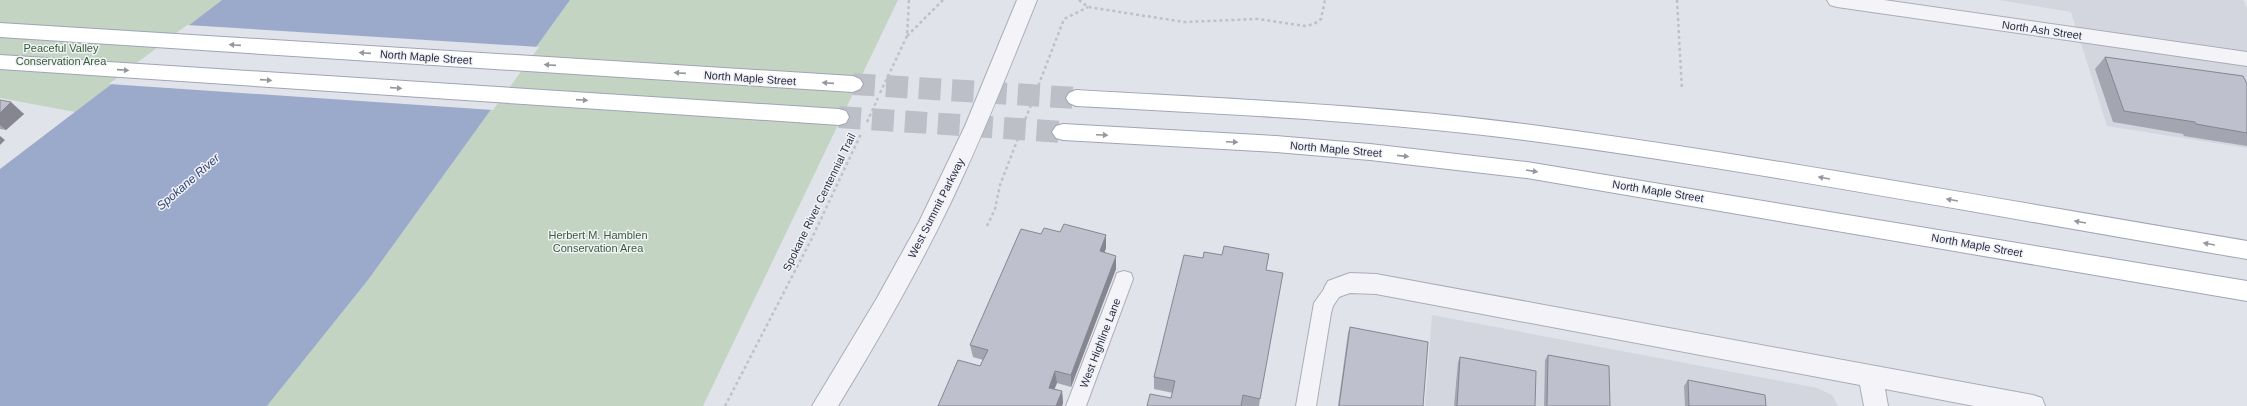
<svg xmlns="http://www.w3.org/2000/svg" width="2247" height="406" font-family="Arial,sans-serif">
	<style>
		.built { fill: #d3d5df }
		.green { fill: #c3d4c2 }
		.water { fill: #9ba9ca }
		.pier { fill: #e1e3ea }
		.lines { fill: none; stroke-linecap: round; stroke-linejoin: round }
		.secondary-tunnel { stroke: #bcbfc8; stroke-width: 22; stroke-dasharray: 22 11; stroke-linecap: butt }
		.service-casing { stroke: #aaacb8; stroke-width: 2 }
		.minor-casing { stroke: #aaacb8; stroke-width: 2 }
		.tertiary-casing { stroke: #aaacb8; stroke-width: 2 }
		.primary-casing { stroke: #a0a4b6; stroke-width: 2 }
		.path { stroke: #bfc0c9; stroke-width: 2.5; stroke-dasharray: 3 3; stroke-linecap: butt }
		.service { fill: #f4f4f8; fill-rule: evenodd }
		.minor { fill: #f4f4f8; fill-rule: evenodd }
		.tertiary { fill: #f4f4f8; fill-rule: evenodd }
		.primary { fill: #fff; fill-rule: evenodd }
		.wall { fill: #a3a5b0 }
		.shaded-wall { fill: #858690 }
		.building { fill: #bec0cd; stroke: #858690 }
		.oneway { fill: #9496a0 }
		.labels { text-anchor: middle; stroke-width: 3; stroke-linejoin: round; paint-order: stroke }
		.street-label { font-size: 11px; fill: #292d42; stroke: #f1f2f7 }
		.park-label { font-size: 11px; fill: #365e37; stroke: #f1f2f7 }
		.water-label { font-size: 12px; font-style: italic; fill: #324376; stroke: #f1f2f7 }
	</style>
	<rect width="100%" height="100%" fill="#e1e3ea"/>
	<!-- built -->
	<g class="built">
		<path d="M1999,0H2243L2247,8V148L2107,126L2071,12Z"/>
		<path d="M1432,315L1817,388L1832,395L1838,406H1425Z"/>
	</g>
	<!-- green -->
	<g class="green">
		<path d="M0,0H222L75,112L0,98Z"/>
		<path d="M570,0H898L703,406H267L368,280Z"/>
	</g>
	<!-- water -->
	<path class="water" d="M222,0H570L368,280L267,406H0V169Z"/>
	<!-- pier -->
	<path class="pier" d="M187,25L539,47L493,110L109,84Z"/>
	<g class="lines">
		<!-- secondary-tunnel -->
		<g class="secondary-tunnel">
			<path d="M853,84L1076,98"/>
			<path d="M839,117L1063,132"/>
		</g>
		<defs>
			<g id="service">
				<path d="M1124,271L1131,273L1133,279L1086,406H1066L1115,279L1117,273Z"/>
				<path d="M1336,280L1343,282L1345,288L1333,306L1331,313L1316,406H1296L1314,303L1329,282Z"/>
			</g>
			<g id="minor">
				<path d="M1827,0H1884L2247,52V66L1837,7L1830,5Z"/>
				<path d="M1350,273L1376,274L2033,395L2042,398L2045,406H1974L1885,389L1888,406H1864L1860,385L1376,294L1350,293L1336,298L1328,295L1324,288L1328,281Z"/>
			</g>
			<path id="tertiary" d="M1017,0H1037C1010,67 983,135 952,200C918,271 879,339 838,406H812L877,298L919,222L965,126Z"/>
			<g id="primary">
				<path d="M0,23L853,76L860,79L863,84L860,89L853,92L0,37Z"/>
				<path d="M0,55L839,109L846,111L849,117L846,123L839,125L0,69Z"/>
				<path d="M1076,90C1228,99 1381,105 1532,125C1771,157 2009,201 2247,241V259C2009,219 1771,173 1532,141C1381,121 1228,114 1076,106L1069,103L1066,98L1069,93Z"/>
				<path d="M1063,124L1276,136L1370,144L1527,162L2247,281V301L1527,178L1370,160L1276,152L1063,140L1056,138L1052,132L1056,126Z"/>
			</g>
		</defs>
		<!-- service casing -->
		<use href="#service" class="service-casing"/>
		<!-- minor casing -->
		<use href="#minor" class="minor-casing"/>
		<!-- tertiary casing -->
		<use href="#tertiary" class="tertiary-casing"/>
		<!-- primary casing -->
		<use href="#primary" class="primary-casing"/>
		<!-- path -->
		<g class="path">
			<path d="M1079,0L1088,7L1184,22L1258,19L1305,26L1314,24L1321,19L1325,0"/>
			<path d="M1677,0L1682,90"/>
			<path d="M907,36L943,0"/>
			<path d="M880,93L907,36L909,0"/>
			<path d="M867,122L878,98"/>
			<path d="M987,226L995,209L1000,185L1064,19L1088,7"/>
			<path d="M725,406L812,238L861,134"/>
		</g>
		<!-- service -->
		<use href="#service" class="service"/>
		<!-- minor -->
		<use href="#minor" class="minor"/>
		<!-- tertiary -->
		<use href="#tertiary" class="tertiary"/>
		<!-- primary -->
		<use href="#primary" class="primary"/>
	</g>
	<!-- wall -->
	<g class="wall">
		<path d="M2105,57L2247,84V146L2184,136L2183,134L2113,122L2095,69Z"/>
		<path d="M0,100L24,114L6,130L0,129Z"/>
		<path d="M1060,232L1106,235V248L1104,253L1116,269L1071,387L1057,383L1054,389L1062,391L1063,403L1062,406H938L980,366L983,360L973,357L970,345L1041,234Z"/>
		<path d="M1203,258L1266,270L1260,399L1259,406H1147L1171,398L1173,393L1154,389V377Z"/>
		<path d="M1350,327L1423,406H1338L1348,333Z"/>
		<path d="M1548,355L1610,406H1544L1545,360Z"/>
		<path d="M1460,357L1535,406H1454L1458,362Z"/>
		<path d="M1688,380L1766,406H1685L1684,386Z"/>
	</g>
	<!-- shaded-wall -->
	<g class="shaded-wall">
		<path d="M11,102L24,114L6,130L0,125V113Z"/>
		<path d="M0,136L5,140L0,145Z"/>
		<path d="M1106,235V248L1100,265V251Z"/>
		<path d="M1116,256V269L1071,387V375Z"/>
		<path d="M1055,371L1057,383L1050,400L1049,388Z"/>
		<path d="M1062,391L1063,403L1062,406H1056Z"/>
	</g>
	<!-- building -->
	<g class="building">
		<path d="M2105,57L2243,76L2247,84V133L2196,124L2195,122L2124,111Z"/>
		<path d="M0,100L11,102L0,113Z"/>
		<path d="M1064,224L1106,235L1100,251L1116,256L1071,375L1055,371L1049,388L1062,391L1056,406H938L958,360L980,366L988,350L970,345L1021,229L1041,234L1044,228L1060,232Z"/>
		<path d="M1224,246L1269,254L1266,270L1283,273L1260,399L1243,395L1241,406H1147L1150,394L1171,398L1175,381L1154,377L1184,255L1203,258L1204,252L1222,255Z"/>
		<path d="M1350,327L1428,342L1423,406H1339Z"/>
		<path d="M1548,355L1609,366L1610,406H1547Z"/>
		<path d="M1460,357L1536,371L1535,406H1457Z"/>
		<path d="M1688,380L1765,395L1766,406H1689Z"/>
	</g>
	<!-- one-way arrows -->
	<defs><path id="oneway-solid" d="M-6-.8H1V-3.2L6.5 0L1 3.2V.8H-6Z"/></defs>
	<g class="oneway">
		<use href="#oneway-solid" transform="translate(235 45) rotate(-176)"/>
		<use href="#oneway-solid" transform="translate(365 53) rotate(-176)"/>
		<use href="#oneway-solid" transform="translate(550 65) rotate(-176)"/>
		<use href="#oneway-solid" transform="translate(123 70) rotate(4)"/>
		<use href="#oneway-solid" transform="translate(680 73) rotate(-176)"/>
		<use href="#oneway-solid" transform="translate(266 80) rotate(4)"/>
		<use href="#oneway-solid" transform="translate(828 83) rotate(-176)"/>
		<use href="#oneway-solid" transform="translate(396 88) rotate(4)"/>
		<use href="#oneway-solid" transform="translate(582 100) rotate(4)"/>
		<use href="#oneway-solid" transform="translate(1102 135) rotate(3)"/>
		<use href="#oneway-solid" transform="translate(1232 142) rotate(3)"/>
		<use href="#oneway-solid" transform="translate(1403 156) rotate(6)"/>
		<use href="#oneway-solid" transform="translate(1532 171) rotate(9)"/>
		<use href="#oneway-solid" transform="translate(1824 178) rotate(-170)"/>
		<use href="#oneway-solid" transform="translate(1952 200) rotate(-170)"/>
		<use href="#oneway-solid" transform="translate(2080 222) rotate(-170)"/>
		<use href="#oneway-solid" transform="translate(2209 244) rotate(-170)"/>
	</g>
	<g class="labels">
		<!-- street labels -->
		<g class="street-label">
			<text transform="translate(2042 30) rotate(8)" y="4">North Ash Street</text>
			<text transform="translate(426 57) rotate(4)" y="4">North Maple Street</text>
			<text transform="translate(750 78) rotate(4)" y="4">North Maple Street</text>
			<text transform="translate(1336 149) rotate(5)" y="4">North Maple Street</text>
			<text transform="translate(1658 191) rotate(9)" y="4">North Maple Street</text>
			<text transform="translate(819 202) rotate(-64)" y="4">Spokane River Centennial Trail</text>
			<text transform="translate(936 208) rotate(-63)" y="4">West Summit Parkway</text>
			<text transform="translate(1977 245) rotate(10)" y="4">North Maple Street</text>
			<text transform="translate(1100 343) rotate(-69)" y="4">West Highline Lane</text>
		</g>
		<!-- park labels -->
		<g class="park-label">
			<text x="61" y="52">Peaceful Valley<tspan x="61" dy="13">Conservation Area</tspan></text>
			<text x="598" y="239">Herbert M. Hamblen<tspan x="598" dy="13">Conservation Area</tspan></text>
		</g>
		<!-- water labels -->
		<g class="water-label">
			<text transform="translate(188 182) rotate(-41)" y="4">Spokane River</text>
		</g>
	</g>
</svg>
